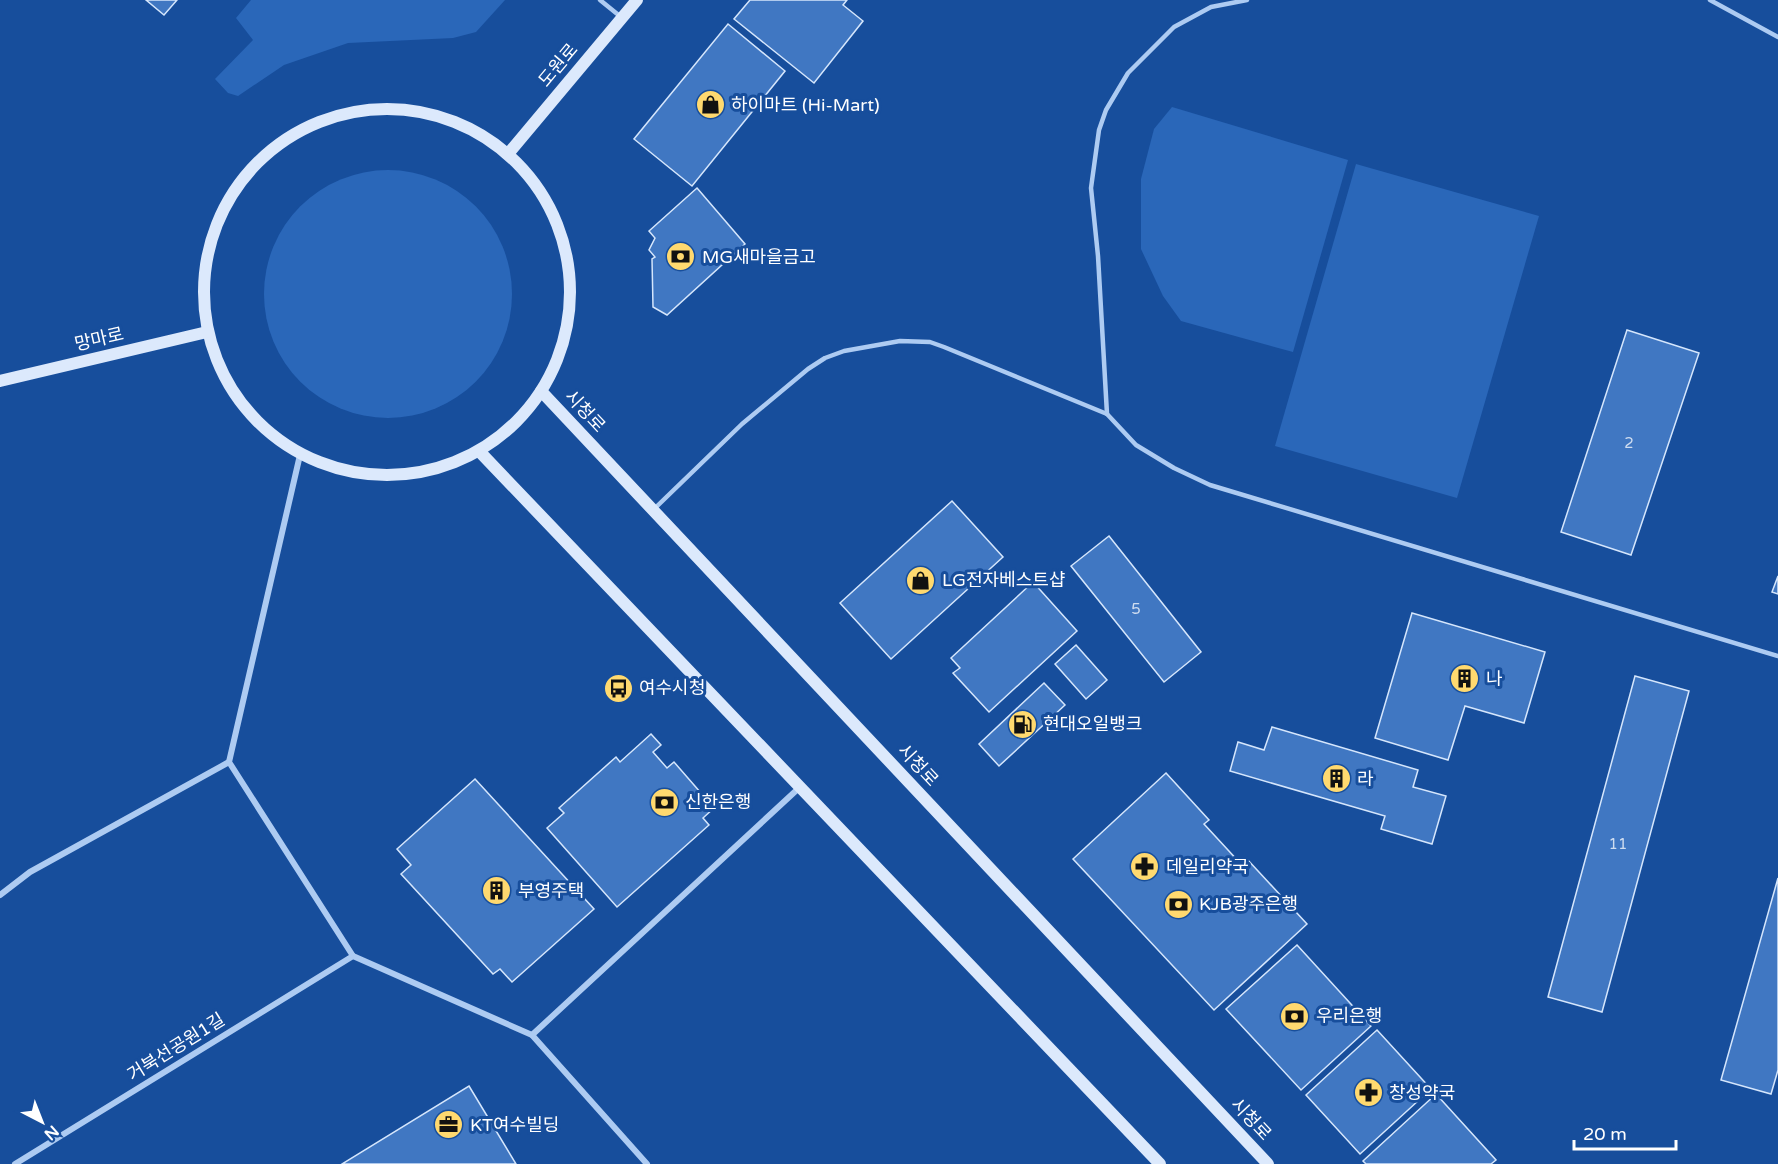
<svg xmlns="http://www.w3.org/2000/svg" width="1778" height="1164" font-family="'Varela Round','Noto Sans KR',sans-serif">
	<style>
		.green { fill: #2a67b9 }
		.building { fill: #4077c2; stroke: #d5e6fc; stroke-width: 1.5 }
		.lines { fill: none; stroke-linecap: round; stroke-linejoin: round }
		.lane { stroke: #adcbf2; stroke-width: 4.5 }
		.street { stroke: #adcbf2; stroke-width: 6 }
		.secondary { stroke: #dce9fc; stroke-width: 12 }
		.labels { text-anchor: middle; stroke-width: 6; stroke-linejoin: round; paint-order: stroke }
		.number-label { font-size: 15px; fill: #cfddf0 }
		.street-label { font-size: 18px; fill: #fff; stroke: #174e9c }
		.poi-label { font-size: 18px; fill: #fff; stroke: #174e9c; text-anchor: start }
	</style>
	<rect width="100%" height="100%" fill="#174e9c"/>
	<!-- green -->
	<g class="green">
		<path d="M251,0H505L476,32L453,38L348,43L284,65L238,96L228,93L215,79L253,40L236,18Z"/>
		<path d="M1172,107L1348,160L1293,352L1181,321L1163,296L1141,249V179L1154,129Z"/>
		<path d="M1356,164L1539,216L1457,498L1275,446Z"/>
		<circle cx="388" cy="294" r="124"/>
	</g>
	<!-- building -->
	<g class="building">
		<path d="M146,0H177L164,15Z"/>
		<path d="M750,0H847L843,5L863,21L814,83L734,19Z"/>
		<path d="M728,24L785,71L692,186L634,139Z"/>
		<path d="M697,188L745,244L667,315L653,307L652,259L655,257L649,250L655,238L649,231Z"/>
		<path d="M1627,330L1699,353L1631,555L1561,532Z"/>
		<path d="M952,501L1003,557L891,659L840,603Z"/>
		<path d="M1109,536L1201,652L1164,682L1071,566Z"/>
		<path d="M1778,576V594L1772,592Z"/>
		<path d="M1033,582L1077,631L989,712L953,673L960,668L951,658Z"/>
		<path d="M1412,613L1545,652L1524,723L1465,706L1448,760L1375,738Z"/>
		<path d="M1076,645L1107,680L1086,699L1055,664Z"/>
		<path d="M1635,676L1689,691L1602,1012L1548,997Z"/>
		<path d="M1044,683L1065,705L999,766L979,744Z"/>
		<path d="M1272,727L1418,770L1413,787L1446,796L1432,844L1381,829L1385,816L1230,771L1238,742L1264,750Z"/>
		<path d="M651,734L661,745L653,752L667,768L674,762L714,808L703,818L709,825L617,907L547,828L564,813L559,808L616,757L620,762Z"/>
		<path d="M1166,773L1209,820L1204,824L1240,863L1246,858L1307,924L1214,1010L1073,859Z"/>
		<path d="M475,779L594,909L512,982L500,969L493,974L401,874L411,865L397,849Z"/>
		<path d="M1778,878V1070L1771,1094L1721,1080Z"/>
		<path d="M1297,945L1371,1026L1301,1090L1226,1009Z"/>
		<path d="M1377,1030L1431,1089L1360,1154L1306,1095Z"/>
		<path d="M469,1086L516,1164H342Z"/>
		<path d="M1436,1094L1496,1160L1491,1164H1366L1363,1161Z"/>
	</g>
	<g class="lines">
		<!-- lane -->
		<g class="lane">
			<path d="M600,0L621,17"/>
			<path d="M1710,0L1778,37"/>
			<path d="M1107,414L1098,256L1091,188L1099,130L1106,110L1128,73L1174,27L1211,7L1247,0"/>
			<path d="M653,510L742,424L808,369L825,358L844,351L900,341L930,342L944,347L1107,414L1136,445L1174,468L1210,485L1778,656"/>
		</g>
		<!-- street -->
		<g class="street">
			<path d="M300,455L229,762L353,956L532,1035L647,1164"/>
			<path d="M0,895L30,872L229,762"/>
			<path d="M532,1035L800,787"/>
			<path d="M15,1164L353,956"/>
		</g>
		<!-- secondary -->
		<g class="secondary">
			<circle cx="387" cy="292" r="183"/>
			<path d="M508,154L637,0"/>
			<path d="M0,381L207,332"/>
			<path d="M541,391L1268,1164"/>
			<path d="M479,451L1160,1164"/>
		</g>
	</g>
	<!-- icons -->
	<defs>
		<symbol id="shop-disc" viewBox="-11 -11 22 22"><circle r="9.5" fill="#ffd96f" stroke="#174e9c"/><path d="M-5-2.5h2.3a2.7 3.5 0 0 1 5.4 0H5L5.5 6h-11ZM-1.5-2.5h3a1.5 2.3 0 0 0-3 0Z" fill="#111"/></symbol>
		<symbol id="bank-disc" viewBox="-11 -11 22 22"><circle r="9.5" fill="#ffd96f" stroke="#174e9c"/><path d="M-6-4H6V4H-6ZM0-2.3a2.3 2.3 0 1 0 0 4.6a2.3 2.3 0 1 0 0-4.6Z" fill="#111"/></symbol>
		<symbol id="building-disc" viewBox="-11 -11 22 22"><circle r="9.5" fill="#ffd96f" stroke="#174e9c"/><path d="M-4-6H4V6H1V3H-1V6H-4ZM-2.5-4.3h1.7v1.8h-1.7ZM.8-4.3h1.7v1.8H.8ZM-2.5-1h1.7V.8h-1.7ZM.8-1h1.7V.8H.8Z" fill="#111"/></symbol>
		<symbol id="bus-disc" viewBox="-11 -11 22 22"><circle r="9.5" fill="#ffd96f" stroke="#174e9c"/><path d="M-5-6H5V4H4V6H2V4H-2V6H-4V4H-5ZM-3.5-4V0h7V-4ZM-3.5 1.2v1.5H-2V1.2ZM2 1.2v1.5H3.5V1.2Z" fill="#111"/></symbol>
		<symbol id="fuel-disc" viewBox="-11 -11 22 22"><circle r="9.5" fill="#ffd96f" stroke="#174e9c"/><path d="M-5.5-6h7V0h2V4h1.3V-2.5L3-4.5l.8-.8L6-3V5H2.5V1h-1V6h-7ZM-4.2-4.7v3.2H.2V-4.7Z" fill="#111"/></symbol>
		<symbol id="pharmacy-disc" viewBox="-11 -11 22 22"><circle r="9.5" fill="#ffd96f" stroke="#174e9c"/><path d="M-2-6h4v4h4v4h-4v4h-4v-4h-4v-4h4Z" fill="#111"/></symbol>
		<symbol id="office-disc" viewBox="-11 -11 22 22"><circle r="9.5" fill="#ffd96f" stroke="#174e9c"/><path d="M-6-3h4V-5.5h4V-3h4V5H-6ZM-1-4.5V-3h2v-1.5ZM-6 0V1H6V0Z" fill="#111"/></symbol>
	</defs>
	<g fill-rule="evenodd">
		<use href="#shop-disc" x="694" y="88" width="33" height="33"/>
		<use href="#bank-disc" x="664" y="240" width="33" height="33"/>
		<use href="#shop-disc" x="904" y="564" width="33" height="33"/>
		<use href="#building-disc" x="1448" y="662" width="33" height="33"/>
		<use href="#bus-disc" x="602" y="672" width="33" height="33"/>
		<use href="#fuel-disc" x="1006" y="708" width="33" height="33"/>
		<use href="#building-disc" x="1320" y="762" width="33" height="33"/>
		<use href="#bank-disc" x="648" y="786" width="33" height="33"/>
		<use href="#pharmacy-disc" x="1128" y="850" width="33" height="33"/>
		<use href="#building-disc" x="480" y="874" width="33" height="33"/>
		<use href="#bank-disc" x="1162" y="888" width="33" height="33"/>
		<use href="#bank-disc" x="1278" y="1000" width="33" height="33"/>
		<use href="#pharmacy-disc" x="1352" y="1076" width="33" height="33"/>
		<use href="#office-disc" x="432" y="1108" width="33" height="33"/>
	</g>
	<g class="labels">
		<!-- number labels -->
		<g class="number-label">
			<text x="1629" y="448">2</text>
			<text x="1136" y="614">5</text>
			<text x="1618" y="849">11</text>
		</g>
		<!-- street labels -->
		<g class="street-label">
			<text transform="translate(558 65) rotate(-50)" y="6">도원로</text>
			<text transform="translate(99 339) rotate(-13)" y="6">망마로</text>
			<text transform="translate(585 411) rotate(47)" y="6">시청로</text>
			<text transform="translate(918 765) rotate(47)" y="6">시청로</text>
			<text transform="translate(176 1047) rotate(-32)" y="6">거북선공원1길</text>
			<text transform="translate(1251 1119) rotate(47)" y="6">시청로</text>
		</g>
		<!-- poi labels -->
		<g class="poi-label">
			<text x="731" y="111">하이마트 (Hi-Mart)</text>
			<text x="702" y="263">MG새마을금고</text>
			<text x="942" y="586">LG전자베스트샵</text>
			<text x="1486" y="685">나</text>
			<text x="639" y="694">여수시청</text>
			<text x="1043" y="730">현대오일뱅크</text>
			<text x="1357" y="785">라</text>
			<text x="685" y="808">신한은행</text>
			<text x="1166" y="873">데일리약국</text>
			<text x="518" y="897">부영주택</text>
			<text x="1199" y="910">KJB광주은행</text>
			<text x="1316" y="1022">우리은행</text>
			<text x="1389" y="1099">창성약국</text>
			<text x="470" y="1131">KT여수빌딩</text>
		</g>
	</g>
	<!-- north arrow -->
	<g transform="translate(42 1122) rotate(138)" stroke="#174e9c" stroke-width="4.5" paint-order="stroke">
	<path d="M0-4.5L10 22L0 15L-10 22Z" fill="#ffffff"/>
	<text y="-9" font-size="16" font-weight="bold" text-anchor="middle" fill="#ffffff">N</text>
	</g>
	<!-- scale -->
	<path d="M1574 1140v9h102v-9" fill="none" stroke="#ffffff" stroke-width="3"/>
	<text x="1583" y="1140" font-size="18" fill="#ffffff" stroke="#174e9c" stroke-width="4.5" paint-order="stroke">20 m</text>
</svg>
